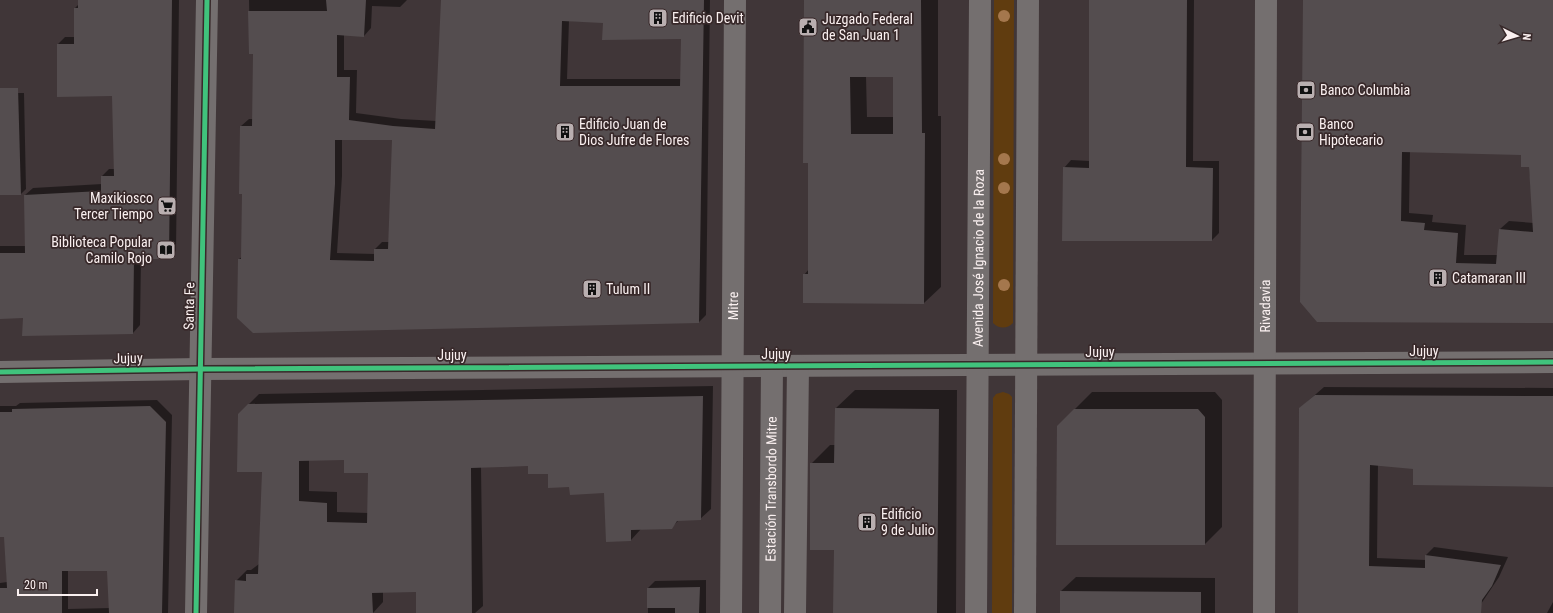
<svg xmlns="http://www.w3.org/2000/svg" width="1553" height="613" font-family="'Roboto Condensed',sans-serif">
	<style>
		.green { fill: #603c0f }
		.shadow { fill: #0007; fill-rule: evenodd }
		.building { fill: #544d4f; fill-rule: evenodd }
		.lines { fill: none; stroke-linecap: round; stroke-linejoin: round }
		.minor { stroke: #746f6f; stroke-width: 22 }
		.cycleway-casing { stroke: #38292a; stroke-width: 8 }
		.cycleway { stroke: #40c37c; stroke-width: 5 }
		.tree { fill: #a4774d }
		.labels { text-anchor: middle; stroke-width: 3.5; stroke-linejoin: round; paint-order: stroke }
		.poi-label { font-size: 14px; fill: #faf0f0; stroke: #38292a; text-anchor: start }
		.street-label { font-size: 14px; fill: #faf0f0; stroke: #38292a }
	</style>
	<rect width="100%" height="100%" fill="#403638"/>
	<!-- green -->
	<g class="green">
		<path d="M994,0H1014L1013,323C1007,329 999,329 993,323Z"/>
		<path d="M1003,392L1009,394L1012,397V613H992L993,398L996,394Z"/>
	</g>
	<!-- shadow -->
	<g class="shadow">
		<path d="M79,0H179L176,251L168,258H141L140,325L133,333L24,317L0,318V246H26L25,195L33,188L102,184V176L109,169H115L113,95L58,44L65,37H75V8L79,4Z"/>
		<path d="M249,0H407L400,7L372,6L371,28L364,36L344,34V70H357L356,113L401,119L437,121L442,0H710L706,315L699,322L239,259L242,257L243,193L241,126L249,119H253L254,53H250ZM569,21L604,22L682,38L681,79H567ZM342,139H393L389,242H382L375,249V254L337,253L342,176Z"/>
		<path d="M805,0H938V116H941V287L924,303L804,302V275L809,269V162ZM866,76H894V117H867Z"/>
		<path d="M1091,0H1194L1193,161H1219V233L1212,240L1064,168L1071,160L1090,161Z"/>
		<path d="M1304,0H1553V322L1318,321ZM1410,151L1522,154L1529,166L1534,223L1509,221L1500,229L1498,255H1464L1466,225L1432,222L1433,215L1409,213Z"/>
		<path d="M0,93H24L26,189L21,194H0Z"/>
		<path d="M713,386L711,509L700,519L679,520L671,528L641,529L631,540L605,492L570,486L549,473L529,465L481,467L483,606L475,613H417V591L383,592V602L373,613H235L236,581L247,570H251L259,564L263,471L239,414L259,394ZM345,459L369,472V513L337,512V492L309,491V460Z"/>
		<path d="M1324,387L1553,388V486L1378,464L1377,558L1426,560V555L1434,547L1508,557L1499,577L1475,613H1299L1300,408Z"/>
		<path d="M855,390H957L956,613H834L835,549L811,464L830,445H835L836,408Z"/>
		<path d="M1092,392H1215L1222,400V527L1205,544L1058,426Z"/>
		<path d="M157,400L172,415L168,613H0V583L7,582L5,536H0V406H16L20,403ZM68,570H108L110,608L68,609Z"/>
		<path d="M1076,577L1215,578V613H1061V591Z"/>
		<path d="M706,580V613H648V588L655,581Z"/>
		<path d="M1553,602V613H1547Z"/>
	</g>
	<!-- building -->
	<g class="building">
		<path d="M78,0H172L169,259H134L133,334L22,336L23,318L0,319V253H25L24,195L101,191V176H114L112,96L57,97V44H74V8H78Z"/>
		<path d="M326,0H366L364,37L337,35V77H350L349,120L393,126L435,129L441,0H704L699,323L253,333L237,318L238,259H241L242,194H239L240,126H252L253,54H249L248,11H327ZM562,21L603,23L602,40L681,39L680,86H560ZM335,140H392L388,249H374V261L330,260L335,184Z"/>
		<path d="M804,0H921L922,133H925L924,304L803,303V274H808V163H803ZM850,77H893V134H851Z"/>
		<path d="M1089,0H1187L1186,167L1213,168L1212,241H1062L1063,167L1089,168Z"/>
		<path d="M1303,0H1553V323L1317,322L1300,302ZM1402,152L1521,155V167H1529L1533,232L1499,229L1496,264L1456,263L1458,233L1424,230L1425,223L1401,221Z"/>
		<path d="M0,88H18L21,195H0Z"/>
		<path d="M1315,395L1553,396V487L1413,485V469L1370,465L1369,566L1425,568V555L1501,565L1492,586L1482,600L1481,613H1298L1299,408Z"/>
		<path d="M703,396L701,520L677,521L672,529L631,530V541L606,542L604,493L570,495L569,487L548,488V474H528V466L471,468L472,613H416V592L372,593L373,613H234L235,580L246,581V574H258L262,472H237L238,414L248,404ZM344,460V473H368L367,523L327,522V503L299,501V461Z"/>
		<path d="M150,406L166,422L162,613H109L107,571H62V613H0V588H7L4,537H0V412H12V409Z"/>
		<path d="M835,408L939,409L937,613H833L834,550H810V463H834Z"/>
		<path d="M1074,409H1198L1205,417V545H1056L1057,426Z"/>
		<path d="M700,587L699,613H675V608H647V588Z"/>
		<path d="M1060,591L1201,592V613H1060Z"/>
	</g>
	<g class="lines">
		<!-- minor -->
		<g class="minor">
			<path d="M0,372L200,369L1553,362"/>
			<path d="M196,613L207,0"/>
			<path id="s1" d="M731,613L735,0"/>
			<path id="s2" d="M770,613L772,366"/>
			<path d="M795,613L798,366"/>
			<path id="s3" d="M976,613L980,0"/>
			<path d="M1025,613L1028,0"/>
			<path id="s4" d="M1264,613L1266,0"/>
		</g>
		<defs>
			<g id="cycleway">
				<path d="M0,372L200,369L1553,362"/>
				<path d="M196,613L207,0"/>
			</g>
		</defs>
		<!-- cycleway casing -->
		<use href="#cycleway" class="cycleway-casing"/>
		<!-- cycleway -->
		<use href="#cycleway" class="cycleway"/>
	</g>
	<!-- trees -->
	<g class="tree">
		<circle cx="1004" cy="16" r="6"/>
		<circle cx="1004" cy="159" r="6"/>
		<circle cx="1004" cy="188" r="6"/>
		<circle cx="1004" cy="285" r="6"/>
	</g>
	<!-- icons -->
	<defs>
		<symbol id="building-square" viewBox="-11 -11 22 22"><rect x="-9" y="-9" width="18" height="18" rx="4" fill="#b9afb0" stroke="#38292a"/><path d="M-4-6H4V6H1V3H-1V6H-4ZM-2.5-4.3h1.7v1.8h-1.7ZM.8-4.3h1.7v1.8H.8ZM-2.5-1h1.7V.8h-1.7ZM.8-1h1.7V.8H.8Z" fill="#111"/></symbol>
		<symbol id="civic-square" viewBox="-11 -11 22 22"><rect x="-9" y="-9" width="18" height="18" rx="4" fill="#b9afb0" stroke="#38292a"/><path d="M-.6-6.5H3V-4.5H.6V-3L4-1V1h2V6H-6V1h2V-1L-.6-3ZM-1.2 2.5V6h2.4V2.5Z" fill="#111"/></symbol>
		<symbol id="bank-square" viewBox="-11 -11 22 22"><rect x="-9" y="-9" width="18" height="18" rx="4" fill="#b9afb0" stroke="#38292a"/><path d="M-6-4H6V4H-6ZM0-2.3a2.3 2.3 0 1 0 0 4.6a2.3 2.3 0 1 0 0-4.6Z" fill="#111"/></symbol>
		<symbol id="supermarket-square" viewBox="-11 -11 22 22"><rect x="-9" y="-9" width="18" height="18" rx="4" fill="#b9afb0" stroke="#38292a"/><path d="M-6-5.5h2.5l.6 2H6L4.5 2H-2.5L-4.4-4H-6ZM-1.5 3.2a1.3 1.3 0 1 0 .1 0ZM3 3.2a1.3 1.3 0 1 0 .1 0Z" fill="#111"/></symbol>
		<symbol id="library-square" viewBox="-11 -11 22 22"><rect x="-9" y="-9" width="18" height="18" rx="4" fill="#b9afb0" stroke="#38292a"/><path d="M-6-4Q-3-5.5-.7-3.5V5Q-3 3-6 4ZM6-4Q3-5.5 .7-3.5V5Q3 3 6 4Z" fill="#111"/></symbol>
	</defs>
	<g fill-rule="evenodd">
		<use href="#building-square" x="647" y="7" width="22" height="22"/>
		<use href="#civic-square" x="797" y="16" width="22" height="22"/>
		<use href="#bank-square" x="1295" y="79" width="22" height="22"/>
		<use href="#building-square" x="554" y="121" width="22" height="22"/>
		<use href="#bank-square" x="1294" y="121" width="22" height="22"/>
		<use href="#supermarket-square" x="156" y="195" width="22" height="22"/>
		<use href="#library-square" x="155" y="239" width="22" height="22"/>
		<use href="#building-square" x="1427" y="267" width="22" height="22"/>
		<use href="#building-square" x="581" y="278" width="22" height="22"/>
		<use href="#building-square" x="856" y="511" width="22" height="22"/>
	</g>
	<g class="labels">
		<!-- poi labels -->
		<g class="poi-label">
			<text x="672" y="23">Edificio Devit</text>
			<text x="822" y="24">Juzgado Federal<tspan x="822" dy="16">de San Juan 1</tspan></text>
			<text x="1320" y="95">Banco Columbia</text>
			<text x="579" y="129">Edificio Juan de<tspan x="579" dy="16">Dios Jufre de Flores</tspan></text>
			<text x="1319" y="129">Banco<tspan x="1319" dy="16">Hipotecario</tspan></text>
			<text x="153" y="203" text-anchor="end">Maxikiosco<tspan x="153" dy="16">Tercer Tiempo</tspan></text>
			<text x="152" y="247" text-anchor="end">Biblioteca Popular<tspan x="152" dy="16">Camilo Rojo</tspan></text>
			<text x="1452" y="283">Catamaran III</text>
			<text x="606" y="294">Tulum II</text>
			<text x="881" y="519">Edificio<tspan x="881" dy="16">9 de Julio</tspan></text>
		</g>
		<!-- street labels -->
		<g class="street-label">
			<text dy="5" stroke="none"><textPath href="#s3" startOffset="355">Avenida José Ignacio de la Roza</textPath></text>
			<text transform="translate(189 306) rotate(-89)" y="5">Santa Fe</text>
			<text dy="5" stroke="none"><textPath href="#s1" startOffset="307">Mitre</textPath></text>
			<text dy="5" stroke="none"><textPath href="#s4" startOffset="307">Rivadavia</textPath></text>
			<text x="1424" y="356">Jujuy</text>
			<text x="1100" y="357">Jujuy</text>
			<text x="776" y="359">Jujuy</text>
			<text x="452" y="360">Jujuy</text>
			<text transform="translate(128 358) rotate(-1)" y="5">Jujuy</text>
			<text dy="5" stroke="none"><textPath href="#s2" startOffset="124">Estación Transbordo Mitre</textPath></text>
		</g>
	</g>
	<!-- north arrow -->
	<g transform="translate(1517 36) rotate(95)" stroke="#38292a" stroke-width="3" paint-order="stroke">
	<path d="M0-3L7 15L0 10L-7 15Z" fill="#faf0f0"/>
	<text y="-6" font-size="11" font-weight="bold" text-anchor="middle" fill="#faf0f0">N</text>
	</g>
	<!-- scale -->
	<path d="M18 589v6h79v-6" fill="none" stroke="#faf0f0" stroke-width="2"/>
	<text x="24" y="589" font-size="12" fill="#faf0f0" stroke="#38292a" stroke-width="3" paint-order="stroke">20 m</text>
</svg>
